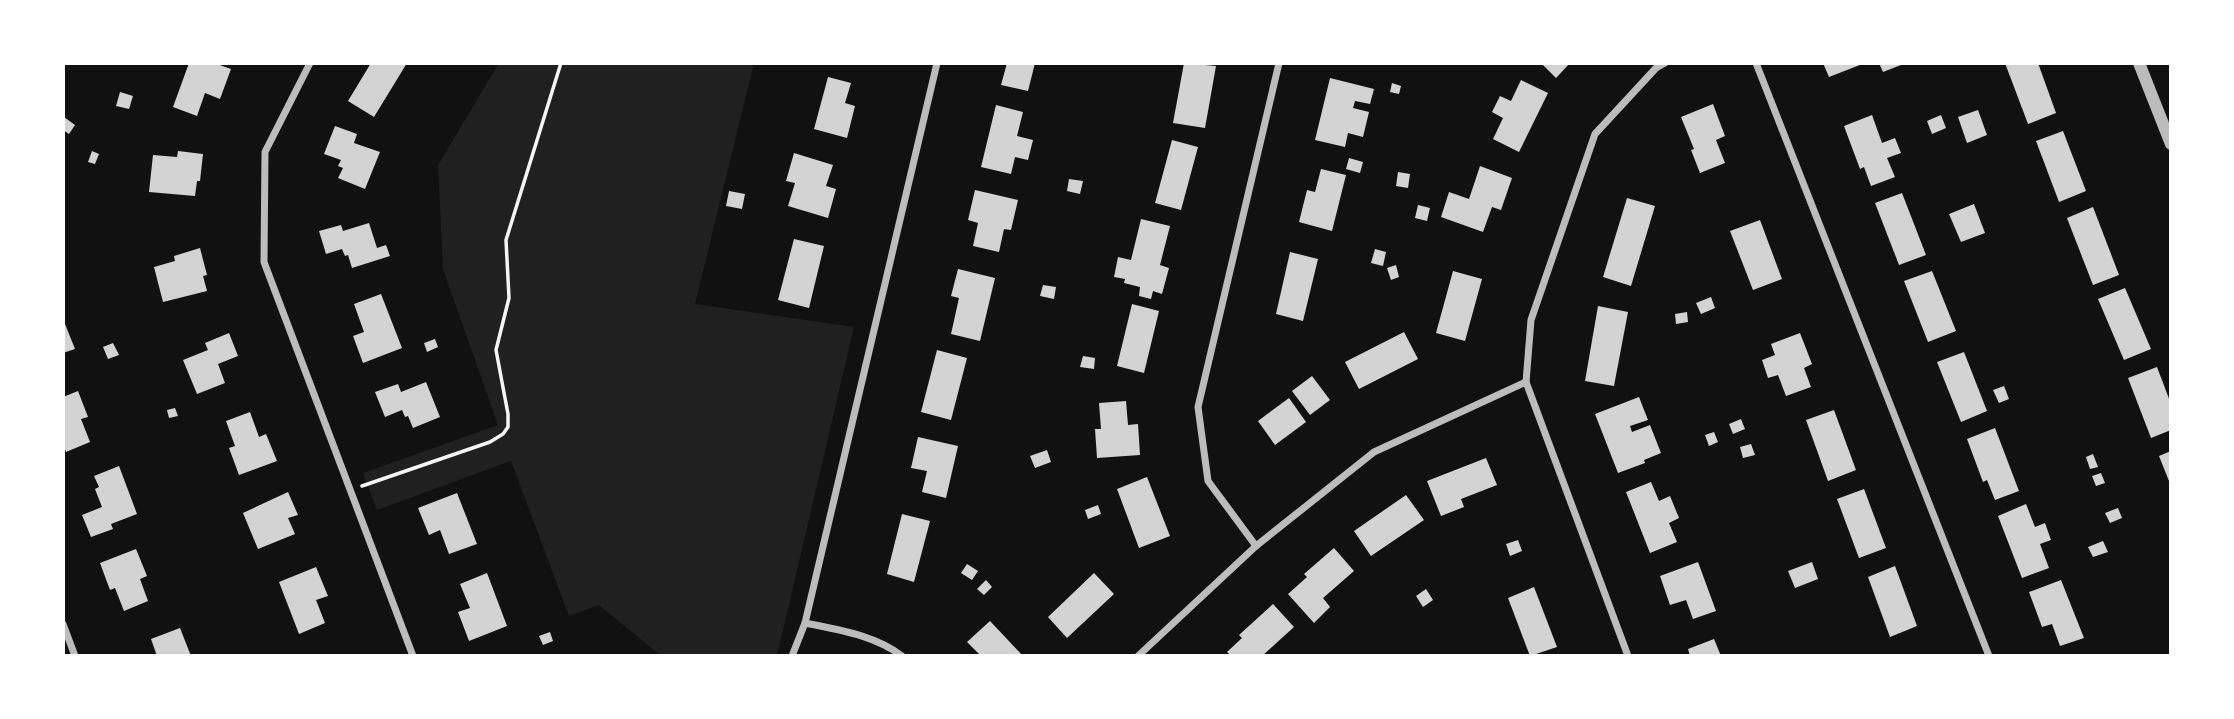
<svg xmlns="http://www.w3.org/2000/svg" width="2234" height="719" font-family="Lato,sans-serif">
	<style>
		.green { fill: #202020 }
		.building { fill: #d3d3d3 }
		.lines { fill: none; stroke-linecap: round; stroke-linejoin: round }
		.path { stroke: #f5f5f5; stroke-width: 3.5 }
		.minor { stroke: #bcbcbc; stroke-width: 7 }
		.tertiary { stroke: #bcbcbc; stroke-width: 12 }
	</style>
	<rect width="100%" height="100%" fill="#111"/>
	<!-- green -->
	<path class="green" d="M499,63H754L695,304L854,327L777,656H661L599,605L569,616L511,461L377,510L363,473L498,425L443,269L438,165Z"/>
	<!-- building -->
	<g class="building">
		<path d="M189,63H214L231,69L220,99L205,93L197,116L173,107Z"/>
		<path d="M371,63H407L374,117L348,101Z"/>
		<path d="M1007,63H1035L1028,91L1001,85Z"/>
		<path d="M1184,63L1216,66L1205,128L1173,123Z"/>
		<path d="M1541,63H1570L1556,78Z"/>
		<path d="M1823,63H1865L1829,77Z"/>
		<path d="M1879,63H1906L1883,72Z"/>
		<path d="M2005,63H2038L2056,113L2028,124Z"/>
		<path d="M828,77L851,83L845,103L855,106L847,138L814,129Z"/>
		<path d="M1330,78L1374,89L1370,104L1355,101L1353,108L1369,112L1363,137L1348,133L1345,147L1315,140Z"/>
		<path d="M1521,80L1548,93L1519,152L1493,139L1503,118L1492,112L1500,96L1511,101Z"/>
		<path d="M1392,83L1401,86L1399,94L1390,92Z"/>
		<path d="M120,92L133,96L129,109L116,106Z"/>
		<path d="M1713,104L1725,136L1716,140L1725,163L1700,173L1691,150L1694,149L1681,117Z"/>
		<path d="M996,105L1023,112L1017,136L1033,140L1028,160L1015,157L1011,174L981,167Z"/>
		<path d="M1978,110L1987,135L1967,143L1958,117Z"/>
		<path d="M1872,115L1882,143L1895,138L1901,153L1887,158L1895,177L1871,186L1864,167L1860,169L1844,126Z"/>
		<path d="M1941,115L1946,128L1932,134L1927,121Z"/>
		<path d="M64,117L75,125L69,134L63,130Z"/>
		<path d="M335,126L357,134L354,143L380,152L365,189L338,178L343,168L338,166L341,160L324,154Z"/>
		<path d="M2063,131L2086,191L2059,202L2036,141Z"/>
		<path d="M1172,140L1198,147L1181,210L1155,203Z"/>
		<path d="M92,151L99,154L95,164L88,162Z"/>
		<path d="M178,151L203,154L200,181H197L195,196L149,192L153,155L177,157Z"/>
		<path d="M794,153L833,165L826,186L836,189L828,218L788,206L795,183L786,181Z"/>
		<path d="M1349,158L1363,162L1360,173L1346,169Z"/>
		<path d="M1480,166L1512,178L1501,210L1492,207L1483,232L1441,217L1449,192L1469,199Z"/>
		<path d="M1321,169L1346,175L1332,231L1299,222L1307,190L1315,192Z"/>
		<path d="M1398,172L1410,174L1408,188L1396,186Z"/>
		<path d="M1069,179L1083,181L1080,194L1067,191Z"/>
		<path d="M975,190L1018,200L1011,230L1004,229L999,252L973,246L978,223L968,220Z"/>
		<path d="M729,191L745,194L742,209L726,206Z"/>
		<path d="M1902,193L1926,255L1899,265L1875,203Z"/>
		<path d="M1627,198L1655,206L1631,286L1603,277Z"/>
		<path d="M1974,204L1985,233L1961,242L1949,214Z"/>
		<path d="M1418,205L1430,208L1427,221L1415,218Z"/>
		<path d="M2093,207L2119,275L2093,285L2067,218Z"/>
		<path d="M1141,219L1170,226L1160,265L1169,268L1162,294L1153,291L1151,299L1139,296L1140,287L1124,283L1125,279L1114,277L1118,257L1131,260Z"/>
		<path d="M1760,220L1782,279L1753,290L1730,231Z"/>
		<path d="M369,223L377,248L386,245L390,256L352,268L348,255L345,256L342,249L326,254L319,231L341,225L343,231Z"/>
		<path d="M794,239L824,246L809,308L778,300Z"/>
		<path d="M200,248L207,275L203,276L207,291L163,302L154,267L175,261L174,256Z"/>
		<path d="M1375,249L1386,252L1383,266L1371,263Z"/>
		<path d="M1290,252L1318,259L1303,321L1276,314Z"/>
		<path d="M1396,265L1399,277L1391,280L1387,268Z"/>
		<path d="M958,269L995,278L980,341L951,334L959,298L951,296Z"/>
		<path d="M1453,271L1482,279L1465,341L1436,333Z"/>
		<path d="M1932,271L1956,331L1928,342L1904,281Z"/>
		<path d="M1043,285L1056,287L1054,299L1040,296Z"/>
		<path d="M2125,288L2151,349L2124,360L2098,299Z"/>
		<path d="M381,294L402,348L363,363L353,336L364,332L354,304Z"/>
		<path d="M1711,297L1715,308L1701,314L1696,303Z"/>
		<path d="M1132,304L1159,311L1144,373L1117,366Z"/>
		<path d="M1598,306L1628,312L1614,386L1585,381Z"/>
		<path d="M1687,312L1688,322L1676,324L1675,314Z"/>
		<path d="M63,319L75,349L63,353Z"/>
		<path d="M1404,332L1418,359L1359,389L1345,362Z"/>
		<path d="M229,333L238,356L218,364L225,383L197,394L183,360L208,350L205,343Z"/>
		<path d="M1800,333L1812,364L1804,368L1811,387L1786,396L1778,375L1768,378L1762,360L1775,355L1771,344Z"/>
		<path d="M435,339L438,347L427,352L424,343Z"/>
		<path d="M113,343L119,355L108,359L103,347Z"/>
		<path d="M937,350L967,358L951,420L921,412Z"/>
		<path d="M1964,352L1987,411L1961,422L1937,362Z"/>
		<path d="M1083,356L1095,358L1094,369L1080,367Z"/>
		<path d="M2157,367L2171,404V430L2151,438L2128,378Z"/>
		<path d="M1312,376L1330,400L1310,415L1292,391Z"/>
		<path d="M426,382L440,417L413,428L408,416L405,417L402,410L385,417L375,392L398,384L401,392Z"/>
		<path d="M2004,386L2009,399L1999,403L1993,390Z"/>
		<path d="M78,391L88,417L81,419L90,442L66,452L63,444V397Z"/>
		<path d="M1639,397L1648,420L1630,426L1632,432L1650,425L1661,453L1644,460L1645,463L1618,473L1595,414Z"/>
		<path d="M1289,398L1306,422L1275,445L1258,421Z"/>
		<path d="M1126,401L1128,425L1138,424L1140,455L1097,458L1095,429H1101L1099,403Z"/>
		<path d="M175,408L178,416L169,418L167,410Z"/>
		<path d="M1834,410L1856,470L1828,481L1806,420Z"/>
		<path d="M250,412L259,437L266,434L277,461L239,475L229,448L235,446L226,421Z"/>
		<path d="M1741,419L1745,429L1733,434L1729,424Z"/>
		<path d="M1995,428L2019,491L1995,500L1987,480L1983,482L1967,439Z"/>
		<path d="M1714,432L1718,442L1709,446L1705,435Z"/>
		<path d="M918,437L958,446L946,498L922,492L927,471L911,468Z"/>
		<path d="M1751,444L1755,455L1743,458L1740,447Z"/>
		<path d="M1047,450L1051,462L1035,468L1030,456Z"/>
		<path d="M2171,451V486L2159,456Z"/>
		<path d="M2093,454L2098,467L2090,469L2086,457Z"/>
		<path d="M1486,458L1497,485L1461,499L1464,507L1441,516L1427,481Z"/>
		<path d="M119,466L137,514L111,524L113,529L91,537L82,515L102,507L95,489L99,487L94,476Z"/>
		<path d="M2101,473L2105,483L2096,486L2092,476Z"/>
		<path d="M1147,477L1170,536L1139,548L1117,489Z"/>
		<path d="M1651,482L1659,501L1670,496L1679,518L1669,523L1677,542L1650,553L1626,492Z"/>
		<path d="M1864,489L1886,548L1859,558L1837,499Z"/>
		<path d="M288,492L298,515L288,518L295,534L258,549L243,513Z"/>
		<path d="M457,493L477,544L449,554L440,530L429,535L418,508Z"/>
		<path d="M1406,495L1424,520L1371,556L1354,531Z"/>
		<path d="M2026,504L2035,527L2045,523L2051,540L2040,544L2049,568L2022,578L1998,516Z"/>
		<path d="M1098,505L1101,514L1088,519L1085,510Z"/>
		<path d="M2118,508L2122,518L2110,523L2105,513Z"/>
		<path d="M902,514L930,521L914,582L887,574Z"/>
		<path d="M1518,540L1522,551L1510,556L1506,544Z"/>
		<path d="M2103,541L2108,552L2093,557L2088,547Z"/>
		<path d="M1334,548L1354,571L1323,598L1330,607L1314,623L1288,594L1307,577L1304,574Z"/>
		<path d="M136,549L147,576L140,579L148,601L124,611L115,588L110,590L100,563Z"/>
		<path d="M1698,562L1716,611L1693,619L1686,600L1670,605L1660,576Z"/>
		<path d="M1812,562L1818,579L1795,588L1788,571Z"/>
		<path d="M967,564L978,571L972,580L961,573Z"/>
		<path d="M1895,566L1917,626L1890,637L1868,577Z"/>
		<path d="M316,567L328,596L316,600L325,623L299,634L279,582Z"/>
		<path d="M487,573L507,626L469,641L458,612L470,608L460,584Z"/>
		<path d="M1094,573L1114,594L1067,638L1048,617Z"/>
		<path d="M986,580L992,587L984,595L977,589Z"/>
		<path d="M2061,580L2084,638L2060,646L2052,624L2042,627L2029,592Z"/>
		<path d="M1534,587L1557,647L1530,656L1508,598Z"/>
		<path d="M1426,589L1433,600L1423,607L1416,596Z"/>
		<path d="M1273,604L1294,627L1262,656H1231L1227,652L1242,638L1239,635Z"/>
		<path d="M990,621L1023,656H981L967,642Z"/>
		<path d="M180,628L191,656H157L151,639Z"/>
		<path d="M550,632L553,641L543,645L539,636Z"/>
		<path d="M1714,639L1721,656H1690L1688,649Z"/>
	</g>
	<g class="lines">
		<!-- path -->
		<path class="path" d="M362,486L490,442L503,434L508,427V414L496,350L509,298L506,240L561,63"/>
		<!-- minor -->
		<g class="minor">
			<path d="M310,63L265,152L264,262L413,656"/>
			<path d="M1756,63L1989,656"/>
			<path d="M1256,546L1208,481L1198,407L1279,63"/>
			<path d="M805,623C839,630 874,635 902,656"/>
			<path d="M63,624L75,656"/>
			<path d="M792,656L805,623L937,63"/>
			<path d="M1138,656L1256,546L1374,452L1526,382"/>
			<path d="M1628,656L1526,382L1531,320L1595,134L1656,68L1665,63"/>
		</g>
		<!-- tertiary -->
		<path class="tertiary" d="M2139,63L2171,144"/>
	</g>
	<!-- border -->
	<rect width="2234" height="719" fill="none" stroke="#ffffff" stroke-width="130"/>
</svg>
